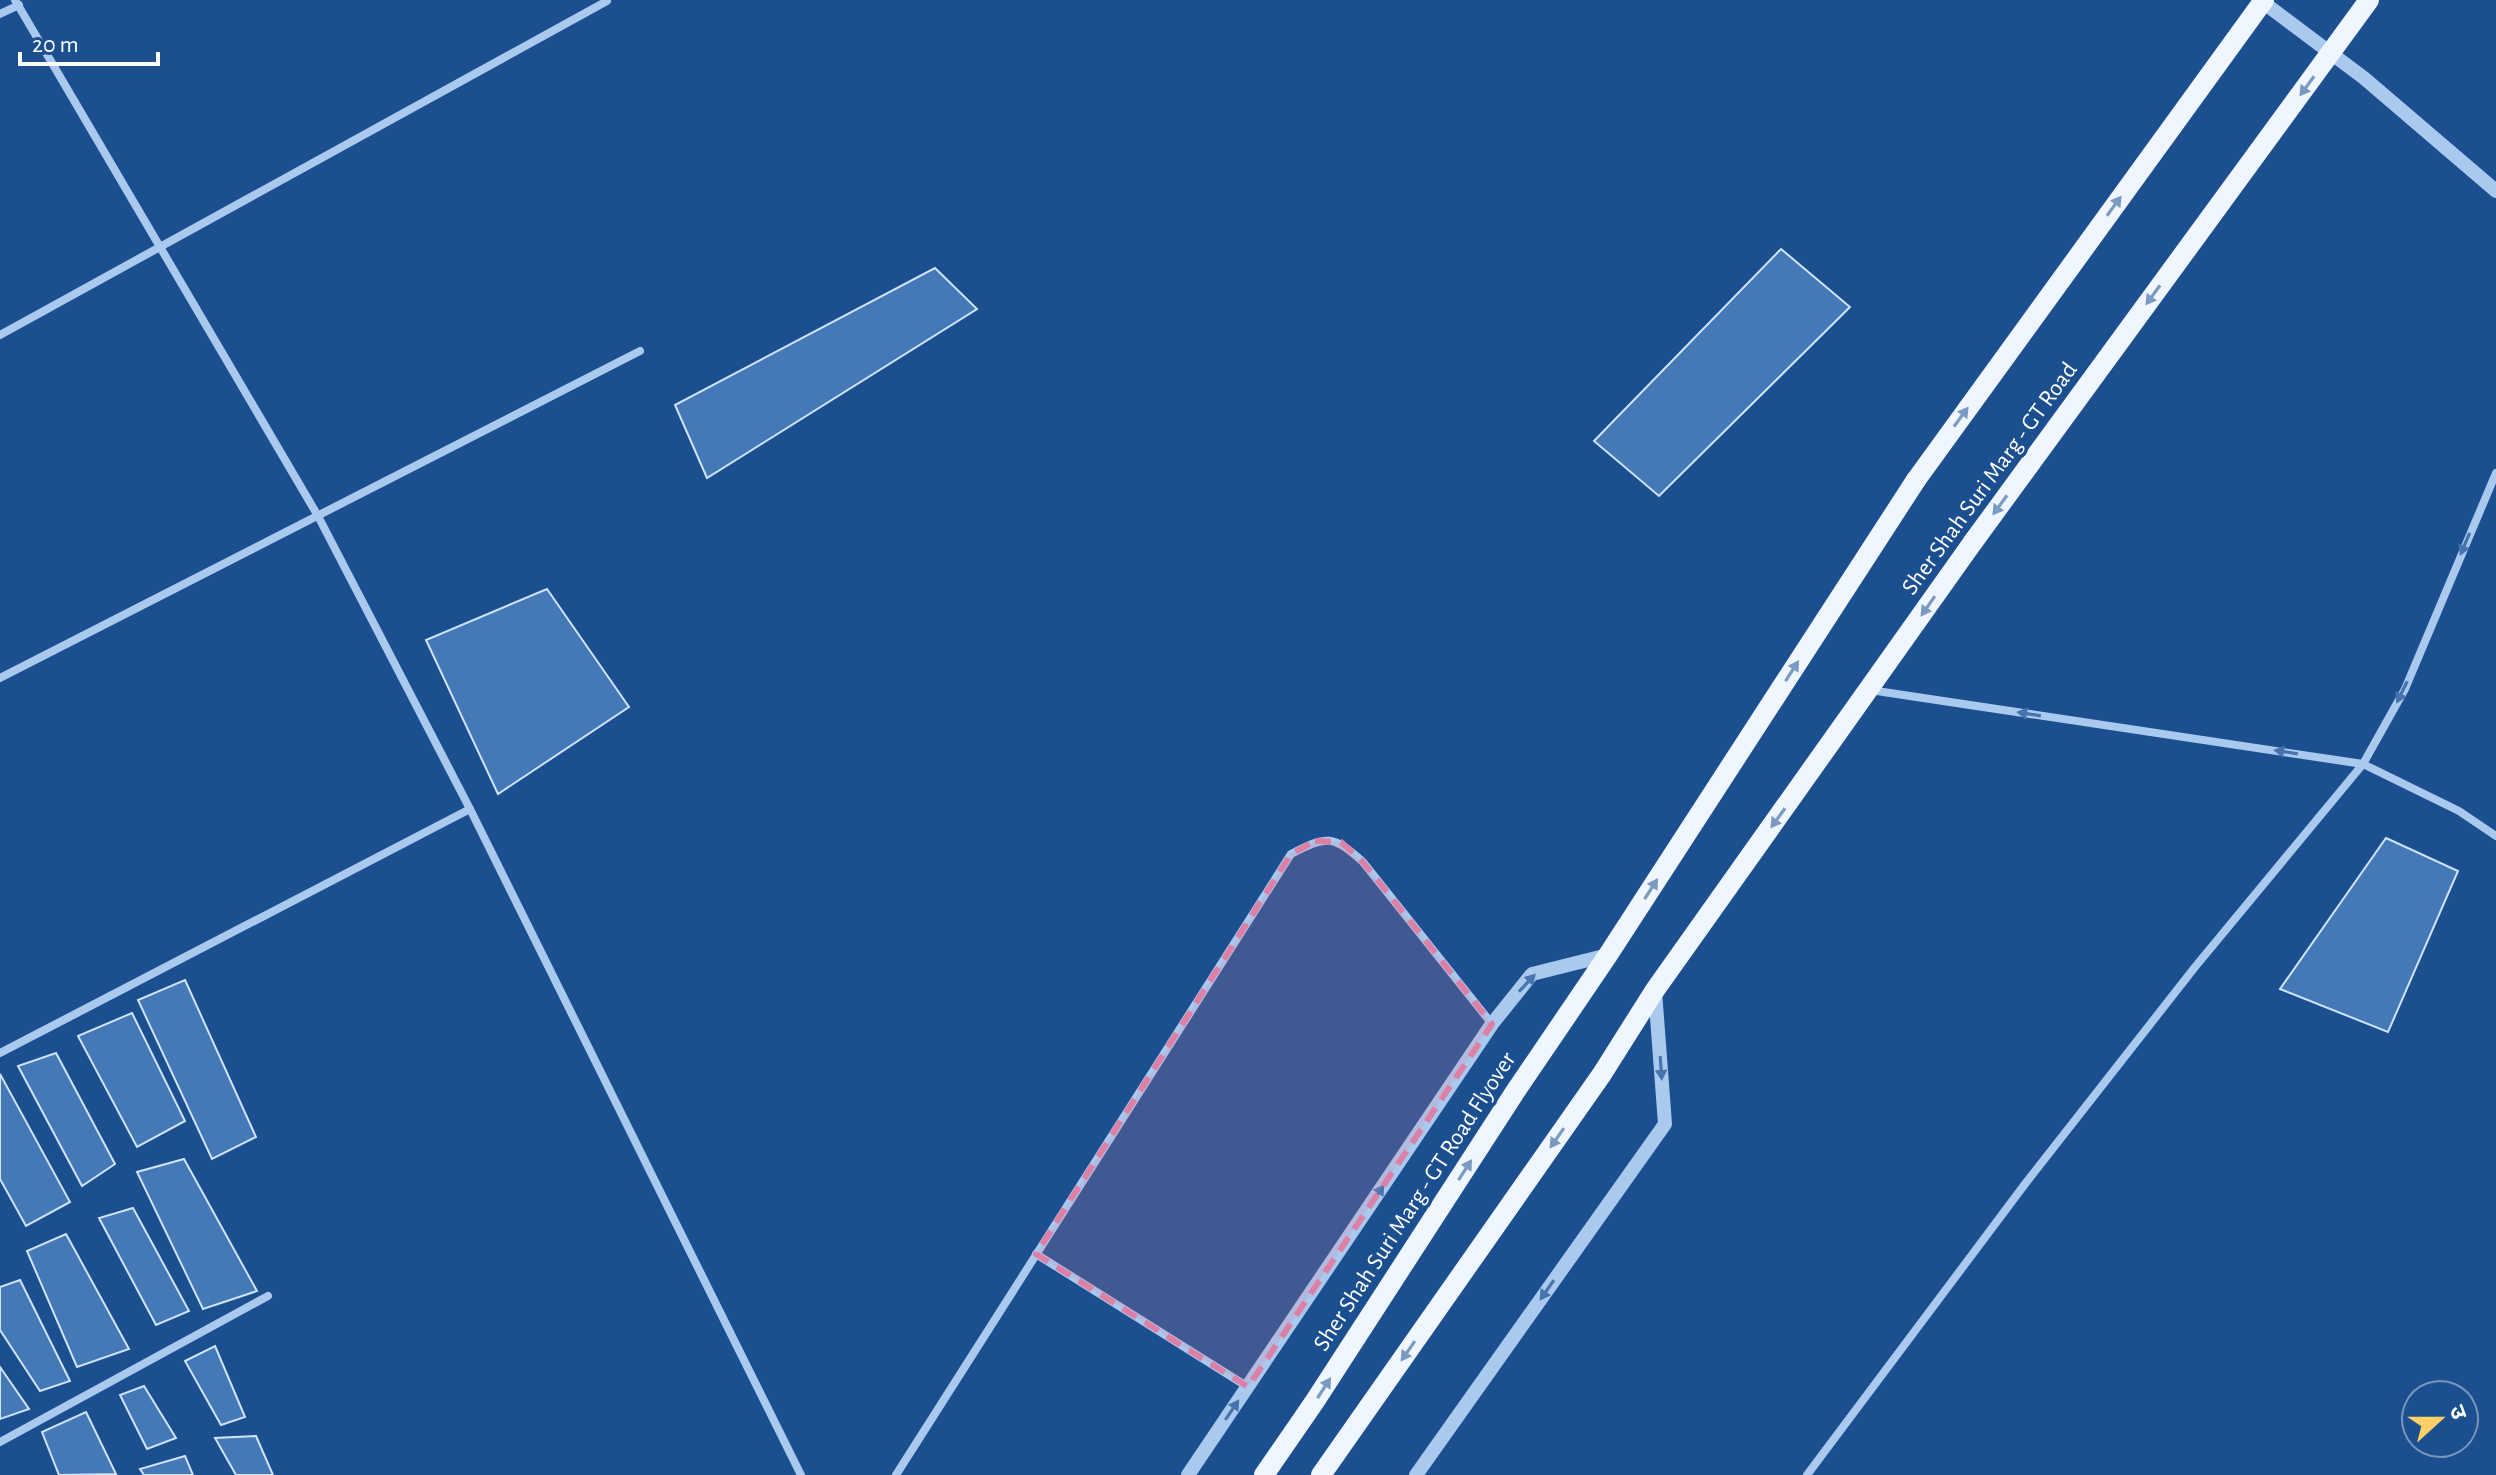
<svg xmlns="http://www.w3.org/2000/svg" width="2496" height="1475" font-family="'Alegreya Sans','Noto Sans Devanagari',sans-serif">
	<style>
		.building { fill: #4478b7; stroke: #cfe3fa; stroke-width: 2 }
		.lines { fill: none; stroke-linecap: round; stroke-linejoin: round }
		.minor { stroke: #a9c9ee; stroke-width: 8 }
		.tertiary { stroke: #a9c9ee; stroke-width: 14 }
		.primary { stroke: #f0f6ff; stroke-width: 20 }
		.primary-bridge { stroke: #f0f6ff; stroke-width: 20 }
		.oneway { fill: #7b9ac1 }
		.oneway2 { fill: #4674ac }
		.marked { fill: #dd80a5; fill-opacity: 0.2; stroke: #dd80a5; stroke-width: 6; stroke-dasharray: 16 10; stroke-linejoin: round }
		.labels { text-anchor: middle; stroke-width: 7; stroke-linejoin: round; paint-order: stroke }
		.street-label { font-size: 24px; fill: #fff; stroke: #1b4f8f }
	</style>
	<rect width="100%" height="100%" fill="#1b4f8f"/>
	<!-- building -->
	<g class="building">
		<path d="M1781,249L1850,307L1659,496L1594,441Z"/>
		<path d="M935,268L977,309L707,478L675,405Z"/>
		<path d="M547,589L629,707L498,794L426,640Z"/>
		<path d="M2386,838L2458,871L2388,1032L2280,989Z"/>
		<path d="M185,980L256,1137L212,1159L138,1000Z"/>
		<path d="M132,1013L185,1121L137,1147L78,1036Z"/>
		<path d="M56,1053L115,1164L82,1186L18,1066Z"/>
		<path d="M0,1074L70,1202L26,1226L0,1179Z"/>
		<path d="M184,1159L257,1291L203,1309L137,1172Z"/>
		<path d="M133,1208L189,1311L156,1325L99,1218Z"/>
		<path d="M66,1234L129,1349L77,1367L27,1251Z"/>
		<path d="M20,1280L70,1381L40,1391L0,1330V1287Z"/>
		<path d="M215,1346L245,1417L221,1425L185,1361Z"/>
		<path d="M0,1367L29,1409L0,1419Z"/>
		<path d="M144,1386L176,1438L147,1449L120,1395Z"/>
		<path d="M86,1412L116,1474L59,1475L42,1432Z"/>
		<path d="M256,1436L273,1475H236L215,1438Z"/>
		<path d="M185,1456L193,1475H144L140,1469Z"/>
	</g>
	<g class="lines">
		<!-- minor -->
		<g class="minor">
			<path d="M15,0L318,516L470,809L801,1475"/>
			<path d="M0,14L19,5"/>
			<path d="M0,335L607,1"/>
			<path d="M0,678L640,351"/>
			<path d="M1870,690L2363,764L2459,811L2496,836"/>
			<path d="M0,1053L470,809"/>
			<path d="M1036,1254L1248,1387"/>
			<path d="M0,1442L268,1296"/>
			<path d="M896,1475L1291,854C1327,835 1333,835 1363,862L1492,1024"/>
			<path d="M1807,1475L2025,1184L2195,967L2363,764L2405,689L2496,473"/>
		</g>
		<!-- tertiary -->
		<g class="tertiary">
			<path d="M2260,0L2364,78L2496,191"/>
			<path d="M1188,1475L1492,1024L1532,974L1608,955"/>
			<path d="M1416,1475L1665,1124L1655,991"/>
		</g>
		<!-- primary -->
		<g class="primary">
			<path d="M1264,1475L1315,1401L1515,1092L1608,955L1916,480"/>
			<path d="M1321,1475L1602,1074L1655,990L1973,542"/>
		</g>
		<!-- primary-bridge -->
		<g class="primary-bridge">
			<path d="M1916,480L2264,0"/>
			<path d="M1973,542L2369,0"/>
		</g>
	</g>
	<!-- one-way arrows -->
	<defs><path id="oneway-solid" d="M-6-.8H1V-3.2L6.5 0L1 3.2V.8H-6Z" transform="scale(2)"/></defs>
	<g class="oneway">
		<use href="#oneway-solid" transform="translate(2307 86) rotate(126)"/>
		<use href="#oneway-solid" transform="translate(2114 206) rotate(-54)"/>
		<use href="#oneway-solid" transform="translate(2153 295) rotate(126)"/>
		<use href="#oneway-solid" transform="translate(1961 417) rotate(-54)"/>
		<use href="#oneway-solid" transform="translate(2000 505) rotate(126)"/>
		<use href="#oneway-solid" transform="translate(1928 606) rotate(125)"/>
		<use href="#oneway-solid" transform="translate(1792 671) rotate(-57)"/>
		<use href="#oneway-solid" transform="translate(1778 818) rotate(126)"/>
		<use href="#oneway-solid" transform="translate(1651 889) rotate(-57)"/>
		<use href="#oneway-solid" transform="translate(1557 1138) rotate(125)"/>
		<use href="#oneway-solid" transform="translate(1465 1170) rotate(-57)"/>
		<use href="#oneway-solid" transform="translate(1408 1351) rotate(125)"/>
		<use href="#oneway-solid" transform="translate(1324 1388) rotate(-57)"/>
	</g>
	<g class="oneway2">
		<use href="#oneway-solid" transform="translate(2465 544) rotate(113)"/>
		<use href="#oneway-solid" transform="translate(2402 692) rotate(116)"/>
		<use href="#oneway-solid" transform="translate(2029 714) rotate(-171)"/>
		<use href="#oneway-solid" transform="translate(2286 752) rotate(-171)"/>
		<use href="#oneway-solid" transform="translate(1527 983) rotate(-47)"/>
		<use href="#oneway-solid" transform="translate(1661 1068) rotate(86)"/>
		<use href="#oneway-solid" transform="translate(1377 1195) rotate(-56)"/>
		<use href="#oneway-solid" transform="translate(1547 1290) rotate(125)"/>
		<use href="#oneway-solid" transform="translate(1232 1410) rotate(-56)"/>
	</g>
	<!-- marked area -->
	<path class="marked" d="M1315,841L1341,842L1363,862L1492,1024L1248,1387L1036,1254L1291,854Z"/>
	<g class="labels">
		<!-- street labels -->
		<g class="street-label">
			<text transform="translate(1989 478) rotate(-54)" y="8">Sher Shah Suri Marg - GT Road</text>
			<text transform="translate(1414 1201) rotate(-57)" y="8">Sher Shah Suri Marg - GT Road Flyover</text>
		</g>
	</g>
	<!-- north arrow -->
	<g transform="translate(2440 1419) rotate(69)"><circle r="38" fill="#1b4f8f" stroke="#7695bc" stroke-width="2"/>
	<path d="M0-6L14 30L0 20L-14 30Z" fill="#ffd166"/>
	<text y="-12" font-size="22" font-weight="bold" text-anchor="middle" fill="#ffffff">उ</text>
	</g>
	<!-- scale -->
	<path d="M20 52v12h138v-12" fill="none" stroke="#ffffff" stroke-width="4"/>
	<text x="32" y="52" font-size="24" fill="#ffffff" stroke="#1b4f8f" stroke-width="6" paint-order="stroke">20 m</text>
</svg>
